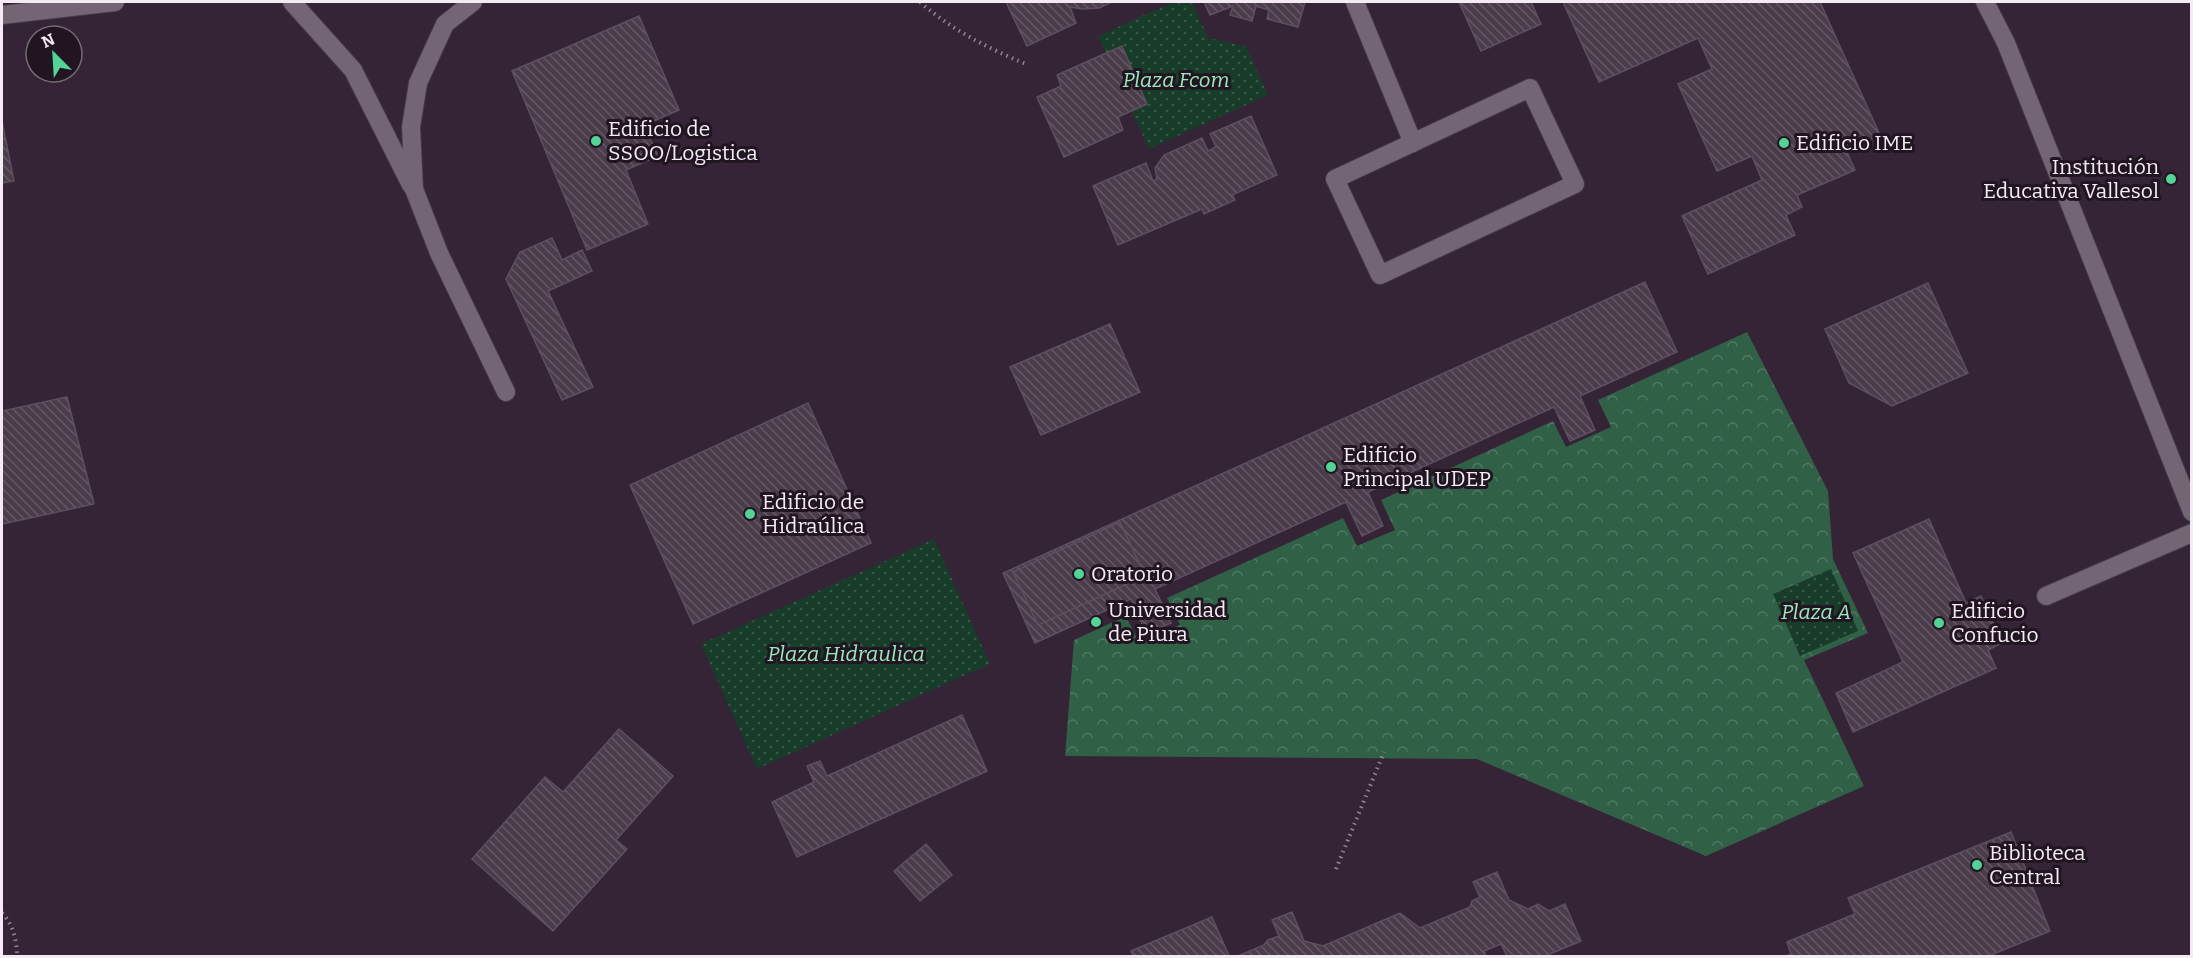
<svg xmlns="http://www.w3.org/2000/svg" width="2193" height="958" font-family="Bitter,serif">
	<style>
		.built { fill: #352336; fill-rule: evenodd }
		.forest { fill: url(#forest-crowns) }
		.park { fill: url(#park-dots) }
		.building { fill: url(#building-back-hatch); stroke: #5e4f5e; stroke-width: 1.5 }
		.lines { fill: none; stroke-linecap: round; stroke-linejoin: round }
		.minor-casing { stroke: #443a44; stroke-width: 20 }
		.path { stroke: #918691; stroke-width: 4; stroke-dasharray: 1.5 4.5; stroke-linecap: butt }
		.minor { stroke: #746575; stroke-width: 18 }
		.poi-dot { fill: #53d396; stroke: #211521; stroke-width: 2 }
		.labels { text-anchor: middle; stroke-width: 6; stroke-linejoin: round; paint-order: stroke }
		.park-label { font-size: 21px; font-style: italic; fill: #99e7bb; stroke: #211521 }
		.poi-label { font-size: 21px; fill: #f4ebf4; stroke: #211521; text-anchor: start }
	</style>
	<defs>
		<pattern id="forest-crowns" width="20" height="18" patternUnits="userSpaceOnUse" patternTransform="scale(1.5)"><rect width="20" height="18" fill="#306147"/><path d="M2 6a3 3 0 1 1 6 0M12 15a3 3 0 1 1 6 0" fill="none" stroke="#4f7862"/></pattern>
		<pattern id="park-dots" width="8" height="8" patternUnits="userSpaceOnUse" patternTransform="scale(1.5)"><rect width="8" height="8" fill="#183c2a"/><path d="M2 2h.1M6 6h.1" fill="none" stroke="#3a584a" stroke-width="1.8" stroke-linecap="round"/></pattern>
		<pattern id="building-back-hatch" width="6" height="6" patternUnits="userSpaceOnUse" patternTransform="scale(1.5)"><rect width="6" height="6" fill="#4a3c4a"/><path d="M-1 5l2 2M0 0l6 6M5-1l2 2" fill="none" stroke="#655865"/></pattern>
	</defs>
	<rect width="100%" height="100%" fill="#2b1e2b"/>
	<!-- built -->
	<path class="built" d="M2,2H2191V956H2ZM36,36H72V72H36Z"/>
	<!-- forest -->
	<path class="forest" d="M1747,332L1828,491L1833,559L1868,633L1804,660L1864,786L1706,856L1477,759L1065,756L1074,640L1126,616L1139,643L1180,625L1167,598L1343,518L1357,546L1395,530L1381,500L1553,421L1566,447L1611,427L1598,400Z"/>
	<!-- park -->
	<g class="park">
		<path d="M1173,2H1192L1208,38L1246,46L1268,95L1149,149L1098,36Z"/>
		<path d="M934,539L990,664L757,769L701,644Z"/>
		<path d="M1831,569L1858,631L1800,656L1773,594Z"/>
	</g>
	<!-- building -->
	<g class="building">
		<path d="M1006,2H1112L1099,8L1082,9L1070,7L1076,23L1027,46Z"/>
		<path d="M1204,2H1305L1298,27L1267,19L1269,10L1256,6L1252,21L1230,15L1233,6L1210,15Z"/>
		<path d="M1459,2H1531L1541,24L1481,51Z"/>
		<path d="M1563,2H1820L1880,135L1846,150L1855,170L1797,195L1802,207L1786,215L1795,235L1708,274L1682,216L1762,180L1752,156L1717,171L1678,84L1712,69L1698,38L1599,82Z"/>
		<path d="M639,16L679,110L644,125L658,156L626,170L648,224L587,250L512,71Z"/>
		<path d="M1122,46L1147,104L1118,117L1123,130L1064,157L1037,97L1061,86L1057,75Z"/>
		<path d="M1251,116L1277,175L1232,195L1235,200L1204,214L1202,209L1118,245L1093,186L1146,163L1153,181L1157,179L1155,168L1164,155L1202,138L1208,151L1216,147L1210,134Z"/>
		<path d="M2,121L14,181L2,183Z"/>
		<path d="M552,238L562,260L582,250L592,271L548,291L593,387L562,400L506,279L520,252Z"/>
		<path d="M1645,282L1677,352L1580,396L1595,430L1570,441L1554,407L1368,492L1383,526L1362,536L1346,502L1155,589L1171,623L1146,633L1131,599L1035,643L1003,573Z"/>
		<path d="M1928,283L1968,373L1892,406L1849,383L1825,329Z"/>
		<path d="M1110,324L1140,392L1041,435L1010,367Z"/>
		<path d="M67,397L94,504L2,524V411Z"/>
		<path d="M808,403L871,543L693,624L630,485Z"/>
		<path d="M1929,519L1966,603L1981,596L2002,643L1988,650L1996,668L1853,732L1836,693L1903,662L1853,553Z"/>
		<path d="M1120,522L1145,576L1038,625L1013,572Z"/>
		<path d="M962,715L987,771L797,857L772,802L814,782L807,766L820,761L827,776Z"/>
		<path d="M619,729L673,776L616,840L627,849L553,931L472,859L545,777L563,792Z"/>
		<path d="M2011,832L2050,931L1991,955L1992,956H1786L1791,954L1787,942L1855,914L1848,898Z"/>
		<path d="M926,844L952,875L920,901L894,871Z"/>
		<path d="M1497,872L1509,900L1528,909L1538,904L1549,911L1565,904L1581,941L1545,956H1507L1501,944L1484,951L1486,956H1238L1264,945L1268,940L1279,936L1272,920L1292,912L1304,941L1323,946L1400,913L1420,928L1470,907L1472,901L1480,897L1473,882Z"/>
		<path d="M1212,917L1229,956H1133L1131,951Z"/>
	</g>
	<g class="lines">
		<defs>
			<g id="minor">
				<path d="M292,2L353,70L411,185"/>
				<path d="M473,2L445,24L418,83L411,127L414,189L439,253L506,392"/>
				<path d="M1355,2L1413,143"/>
				<path d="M1985,2L2006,43L2192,512"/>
				<path d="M2,15L115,2"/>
				<path d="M1530,88L1575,184L1380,275L1335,179Z"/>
				<path d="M2046,596L2192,533"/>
			</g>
		</defs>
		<!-- minor casing -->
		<use href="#minor" class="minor-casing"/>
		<!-- path -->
		<g class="path">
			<path d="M920,2C955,32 986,47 1028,65"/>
			<path d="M1336,869L1384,752"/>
			<path d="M2,913C13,924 17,941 17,956"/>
		</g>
		<!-- minor -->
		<use href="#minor" class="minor"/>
	</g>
	<!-- markers -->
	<g class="poi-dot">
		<circle cx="596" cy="141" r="6"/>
		<circle cx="1784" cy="143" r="6"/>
		<circle cx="2171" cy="179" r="6"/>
		<circle cx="1331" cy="467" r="6"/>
		<circle cx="750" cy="514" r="6"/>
		<circle cx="1079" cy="574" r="6"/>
		<circle cx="1096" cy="622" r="6"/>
		<circle cx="1939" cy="623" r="6"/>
		<circle cx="1977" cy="865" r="6"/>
	</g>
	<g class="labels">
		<!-- park labels -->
		<g class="park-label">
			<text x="1176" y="87">Plaza Fcom</text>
			<text x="1816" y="619">Plaza A</text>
			<text x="846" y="661">Plaza Hidraulica</text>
		</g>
		<!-- poi labels -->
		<g class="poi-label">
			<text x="608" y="136">Edificio de<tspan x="608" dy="24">SSOO/Logistica</tspan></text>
			<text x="1796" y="150">Edificio IME</text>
			<text x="2159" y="174" text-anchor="end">Institución<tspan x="2159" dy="24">Educativa Vallesol</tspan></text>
			<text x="1343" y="462">Edificio<tspan x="1343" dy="24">Principal UDEP</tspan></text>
			<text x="762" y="509">Edificio de<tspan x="762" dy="24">Hidraúlica</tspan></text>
			<text x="1091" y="581">Oratorio</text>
			<text x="1108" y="617">Universidad<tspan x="1108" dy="24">de Piura</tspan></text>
			<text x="1951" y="618">Edificio<tspan x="1951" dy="24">Confucio</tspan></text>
			<text x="1989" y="860">Biblioteca<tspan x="1989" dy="24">Central</tspan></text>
		</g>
	</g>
	<!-- border -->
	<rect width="2193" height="958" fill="none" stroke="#f4ebf4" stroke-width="6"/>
	<!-- north arrow -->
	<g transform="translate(54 54) rotate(336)"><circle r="28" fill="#211521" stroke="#756b75" stroke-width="1.5"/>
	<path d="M0-4.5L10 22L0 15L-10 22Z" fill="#53d396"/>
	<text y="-9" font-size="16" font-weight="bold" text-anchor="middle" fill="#f4ebf4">N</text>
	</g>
</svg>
